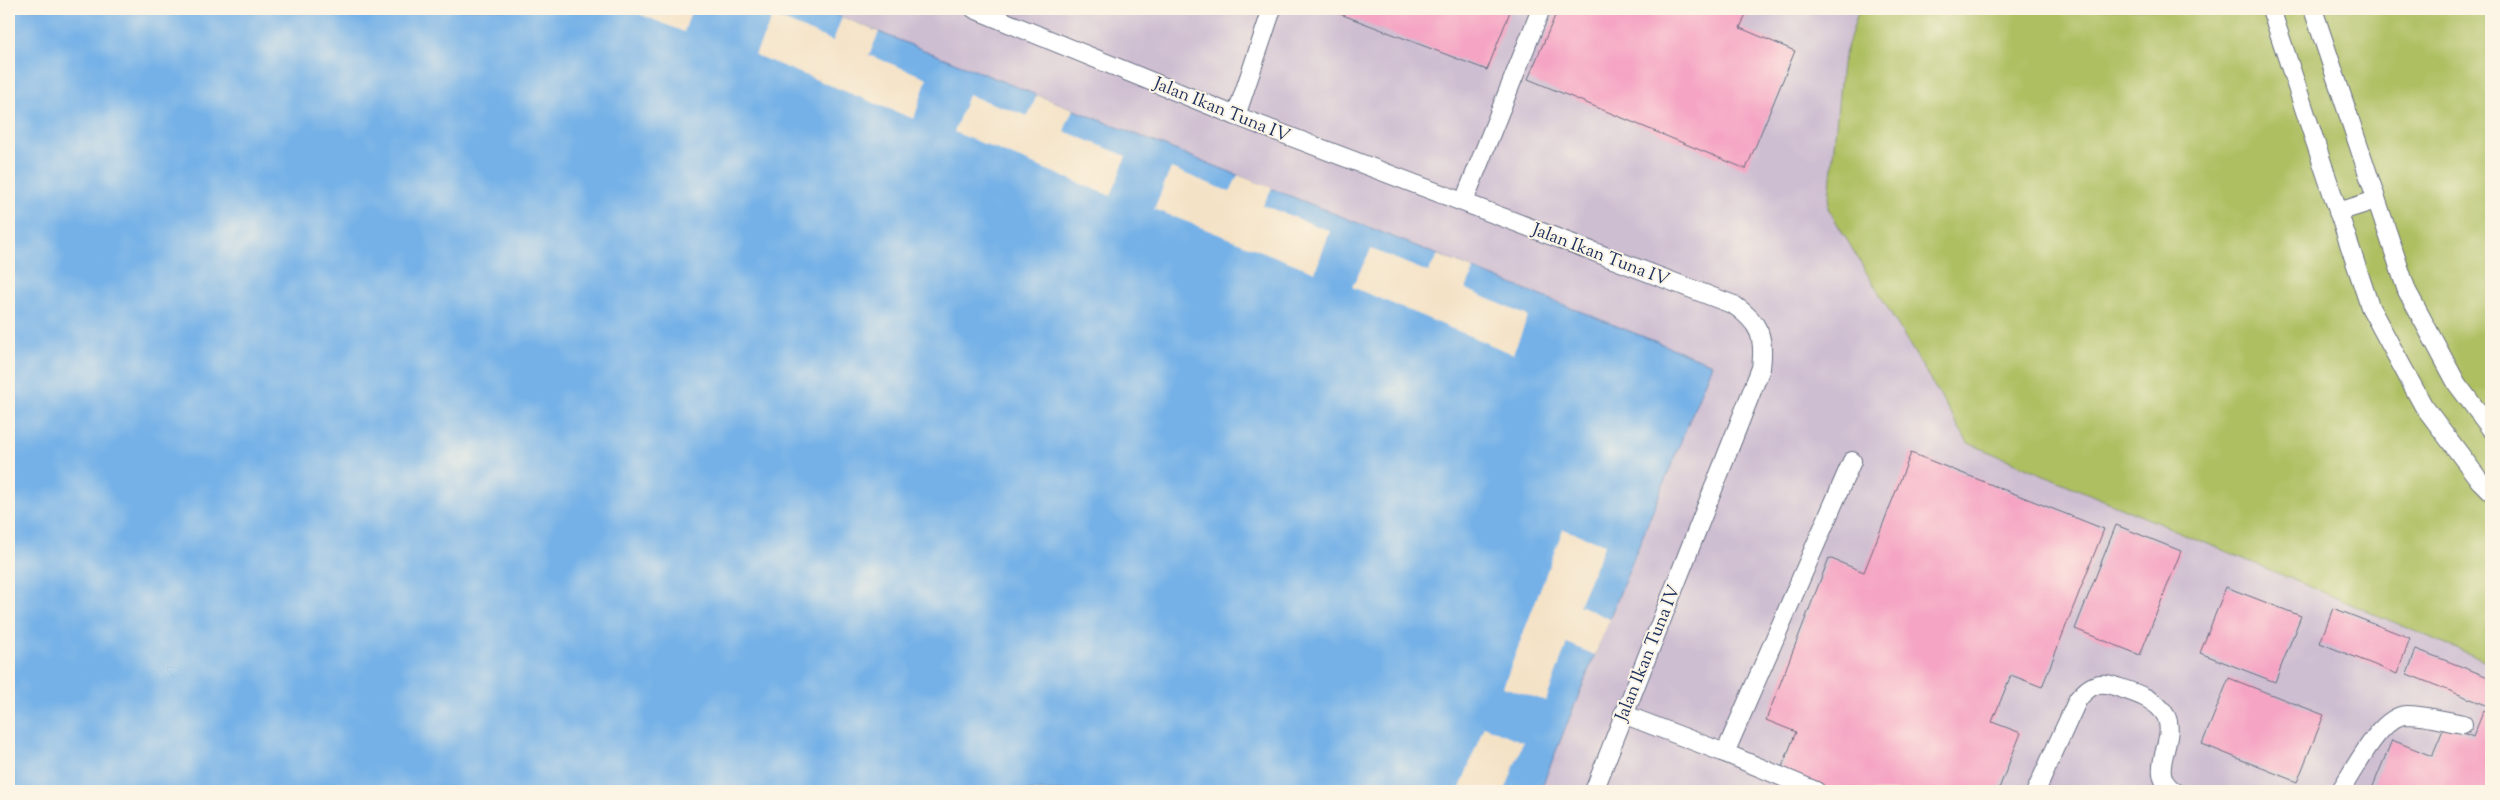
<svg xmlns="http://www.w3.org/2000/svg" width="2500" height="800" font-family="'Sorts Mill Goudy',serif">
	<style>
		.industrial { fill: #cebed1 }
		.green { fill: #aebf62; stroke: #647760 }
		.water { fill: #75b1e7; stroke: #4870a2 }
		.pier { fill: #f4e2c6 }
		.building { fill: #f5a4c3 }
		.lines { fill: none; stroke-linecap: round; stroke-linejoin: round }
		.lane-casing { stroke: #676e82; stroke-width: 20 }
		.lane { stroke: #fff; stroke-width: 18 }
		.labels { text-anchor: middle; stroke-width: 4; stroke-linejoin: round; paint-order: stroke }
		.street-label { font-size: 18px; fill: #1b2f5e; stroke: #fcf5e5 }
	</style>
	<rect width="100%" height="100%" fill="#fcf5e5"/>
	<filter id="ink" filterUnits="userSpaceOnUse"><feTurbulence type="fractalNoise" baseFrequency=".02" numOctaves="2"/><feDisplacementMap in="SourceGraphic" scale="10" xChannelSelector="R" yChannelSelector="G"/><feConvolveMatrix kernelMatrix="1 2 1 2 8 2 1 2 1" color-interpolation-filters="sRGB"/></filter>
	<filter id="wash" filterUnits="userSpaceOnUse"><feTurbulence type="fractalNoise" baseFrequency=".0096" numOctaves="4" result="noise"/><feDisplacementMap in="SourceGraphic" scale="20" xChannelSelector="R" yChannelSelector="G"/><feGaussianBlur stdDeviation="1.12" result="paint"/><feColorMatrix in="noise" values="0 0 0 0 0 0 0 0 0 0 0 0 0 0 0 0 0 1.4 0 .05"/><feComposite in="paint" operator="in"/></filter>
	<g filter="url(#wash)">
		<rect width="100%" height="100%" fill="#f4e2c6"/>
		<!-- industrial -->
		<path class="industrial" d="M818,9H1859L1842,64L1968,443L2491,663V791H1540L1712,364Z"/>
		<!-- green -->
		<path class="green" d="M1859,9H2491V663L1968,443L1828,208L1842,64Z"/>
		<!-- water -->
		<path class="water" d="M9,9H821L1712,364L1540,791H9Z"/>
		<!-- pier -->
		<g class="pier">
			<path d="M627,9H692L684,32Z"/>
			<path d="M773,16L833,41L842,17L879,32L869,55L927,78L914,119L755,55Z"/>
			<path d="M968,95L1028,116L1037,95L1073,109L1064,131L1126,156L1111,196L954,132Z"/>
			<path d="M1171,168L1230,192L1238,175L1272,188L1263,205L1330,231L1315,272L1154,209Z"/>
			<path d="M1371,249L1428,272L1438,255L1474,269L1466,289L1528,316L1513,354L1352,287Z"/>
			<path d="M1563,529L1605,544L1579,605L1610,619L1595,655L1567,643L1546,701L1503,687Z"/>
			<path d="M1484,726L1523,742L1505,791H1459Z"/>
		</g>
		<g id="blocks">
			<!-- building -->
			<g class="building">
				<path d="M1327,9H1511L1487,70Z"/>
				<path d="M1558,9H1748L1740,28L1795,51L1746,169L1528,79Z"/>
				<path d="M1911,453L2104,529L2042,687L2011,675L1992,722L2021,733L1998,791H1828L1780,772L1796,732L1766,720L1829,558L1864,572Z"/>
				<path d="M2116,525L2181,551L2140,655L2075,629Z"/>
				<path d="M2226,587L2301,616L2275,682L2200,653Z"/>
				<path d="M2333,608L2410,638L2397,674L2320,643Z"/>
				<path d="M2416,649L2491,678V707L2407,674Z"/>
				<path d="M2229,678L2324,715L2297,782L2202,744Z"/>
				<path d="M2484,710L2491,713V791H2371L2392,740L2432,756L2445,725L2473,737Z"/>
			</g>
		</g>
	</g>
	<g filter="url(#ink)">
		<use href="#blocks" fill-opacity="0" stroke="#676e82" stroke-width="1"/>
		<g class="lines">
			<defs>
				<g id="lane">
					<path d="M974,9L1236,116L1734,305C1760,323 1765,337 1761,368L1594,791"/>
					<path d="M2271,9L2370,307L2423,405L2480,481L2491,492"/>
					<path d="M2313,9L2407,291L2457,384L2491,429"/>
					<path d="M1236,116L1272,9"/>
					<path d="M1464,201L1541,9"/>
					<path d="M2338,212L2376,200"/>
					<path d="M1623,714L1725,753L1816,791"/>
					<path d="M1725,753L1852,461"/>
					<path d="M2036,791L2078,699C2088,687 2098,680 2114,686C2132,692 2156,698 2166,716C2178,741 2145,772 2174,791"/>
					<path d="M2340,791C2354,771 2380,716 2406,715C2425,715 2445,721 2463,724"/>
				</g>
			</defs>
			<!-- lane casing -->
			<use href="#lane" class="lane-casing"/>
			<!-- lane -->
			<use href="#lane" class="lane"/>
		</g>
	</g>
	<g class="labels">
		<!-- street labels -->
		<g class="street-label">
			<text transform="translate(1222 109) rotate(22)" y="6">Jalan Ikan Tuna IV</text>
			<text transform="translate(1601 254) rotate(21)" y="6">Jalan Ikan Tuna IV</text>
			<text transform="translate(1647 653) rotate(-68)" y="6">Jalan Ikan Tuna IV</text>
		</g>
	</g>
	<!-- margin -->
	<rect width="2500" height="800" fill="none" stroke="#fcf5e5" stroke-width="30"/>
</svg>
